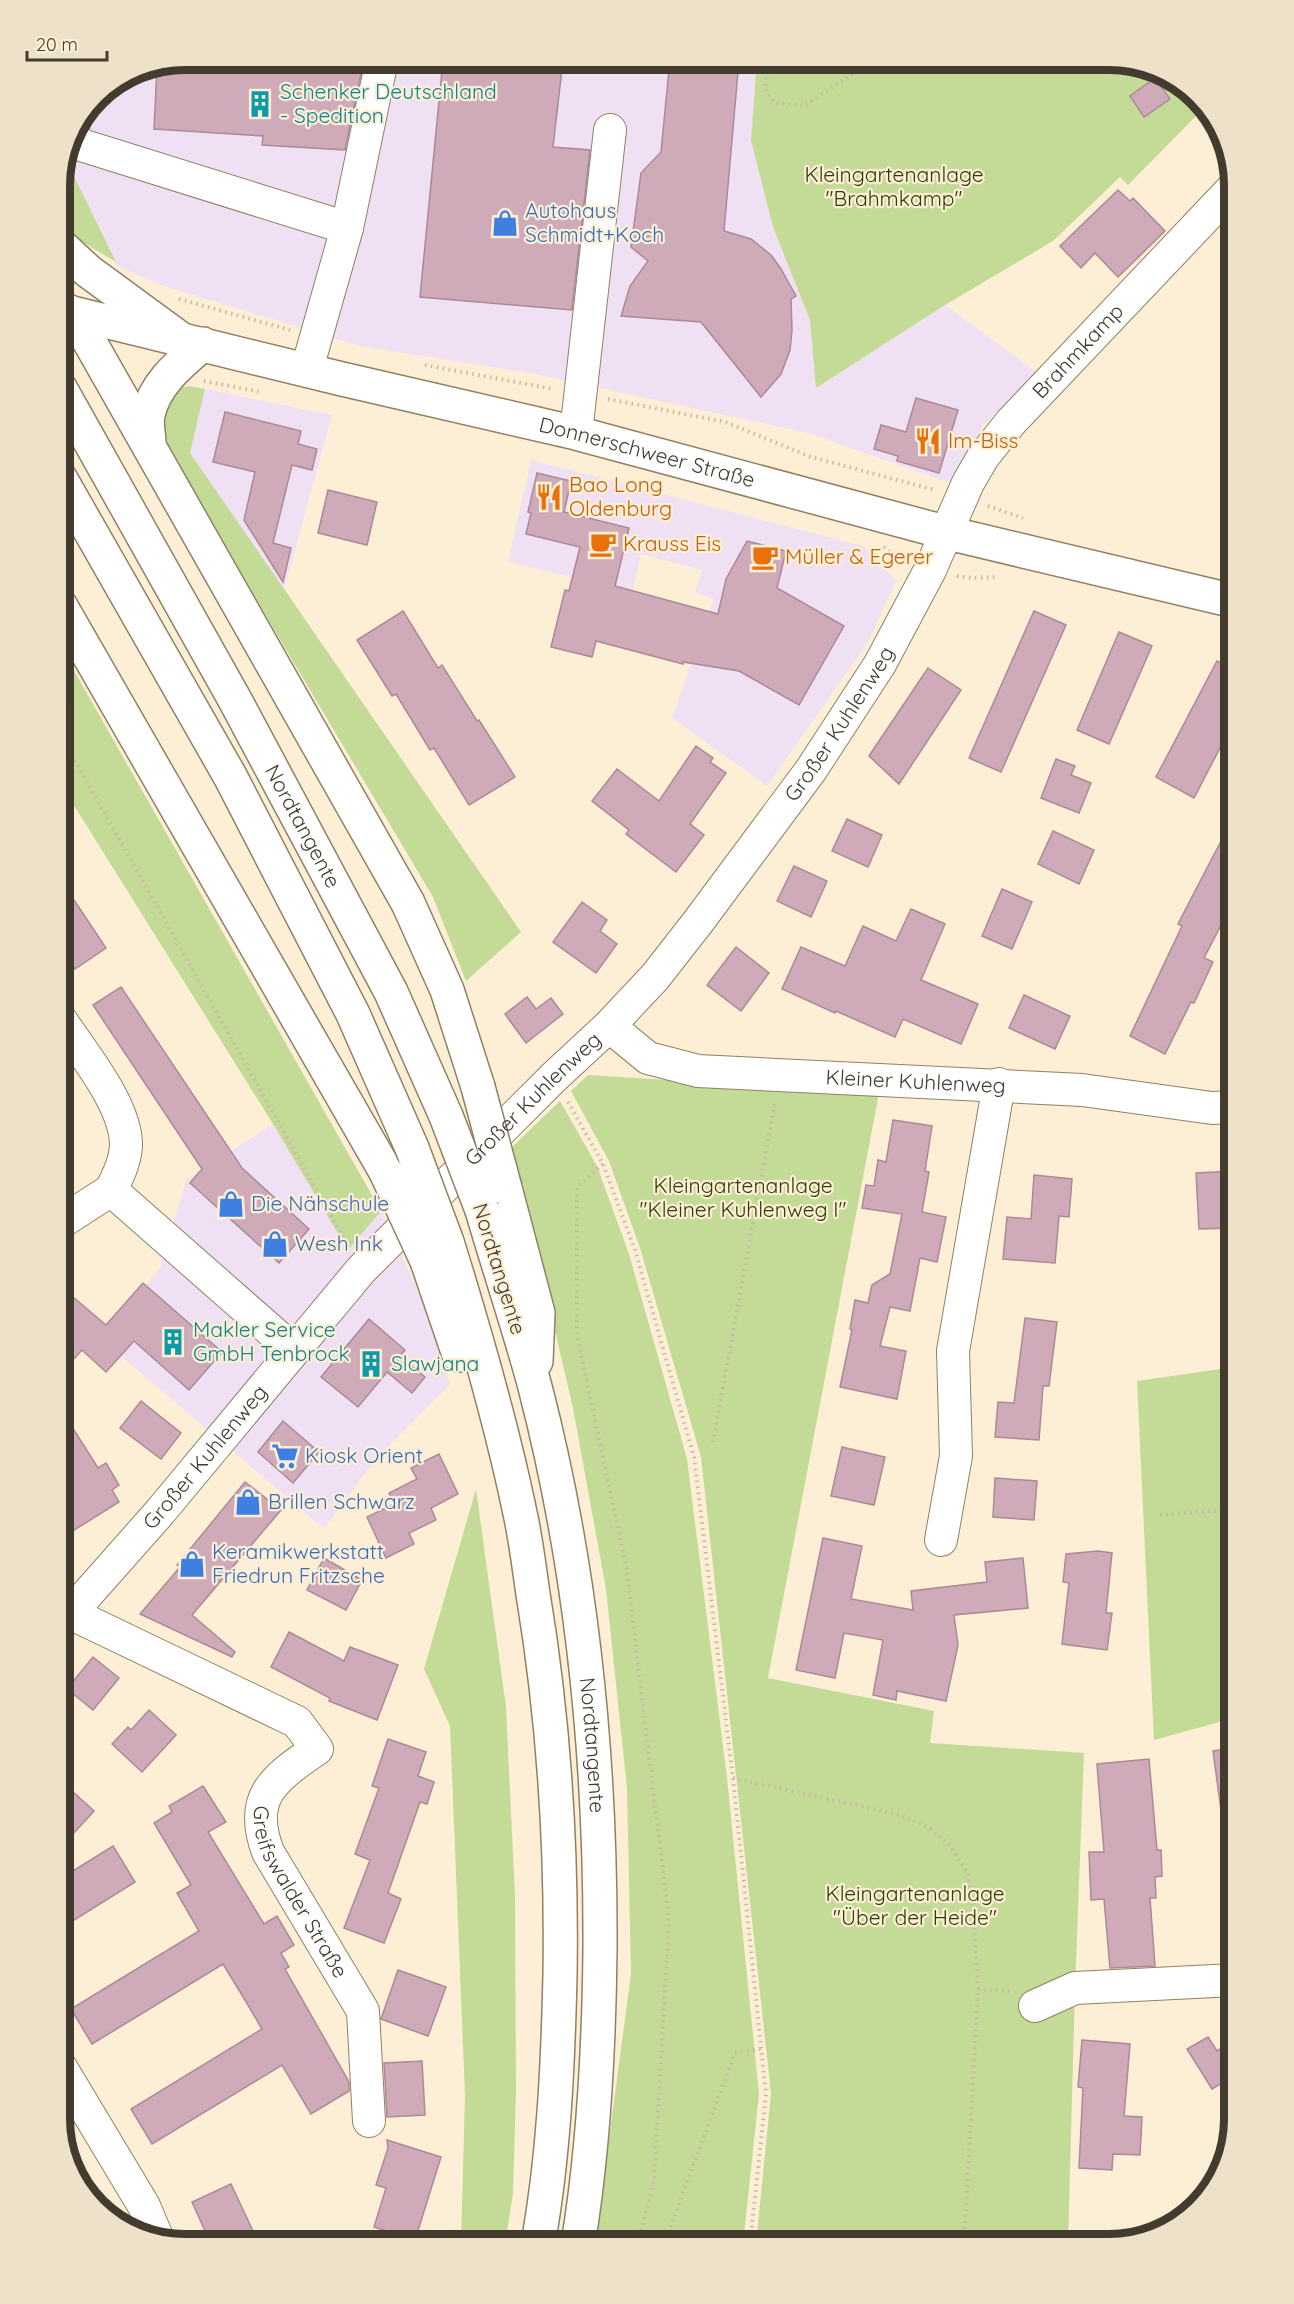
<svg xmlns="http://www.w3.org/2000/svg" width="1294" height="2304" font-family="Quicksand,sans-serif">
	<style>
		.commercial { fill: #f0e0f3 }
		.green { fill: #c4da97 }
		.building { fill: #cfabb9; stroke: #ab8996; stroke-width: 1.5 }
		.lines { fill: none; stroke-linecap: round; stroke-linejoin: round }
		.minor-casing { stroke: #908064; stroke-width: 34 }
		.major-casing { stroke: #908064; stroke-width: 36 }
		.highway-casing { stroke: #908064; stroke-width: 36 }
		.path { stroke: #c5b9a4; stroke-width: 4; stroke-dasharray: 1.5 4.5; stroke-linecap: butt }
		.minor { stroke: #fff; stroke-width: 32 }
		.major { stroke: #fff; stroke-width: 33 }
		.highway { stroke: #fff; stroke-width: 33 }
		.highway-bridge-casing { stroke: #908064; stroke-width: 36; stroke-linecap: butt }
		.highway-bridge { stroke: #fff; stroke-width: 33 }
		.labels { text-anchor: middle; stroke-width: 4.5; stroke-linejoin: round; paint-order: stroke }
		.culture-label { font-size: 21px; fill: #0d838f; stroke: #fdefd6; text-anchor: start }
		.park-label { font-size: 21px; fill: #2f3d04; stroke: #fdefd6 }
		.shop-label { font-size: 21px; fill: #366cbe; stroke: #fdefd6; text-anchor: start }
		.street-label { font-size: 21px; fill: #423b2e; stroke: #fdefd6 }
		.food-label { font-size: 21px; fill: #c56008; stroke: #fdefd6; text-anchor: start }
		.rim { fill: none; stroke: #423b2e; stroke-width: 8 }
	</style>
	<rect width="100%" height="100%" fill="#fdefd6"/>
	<!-- commercial -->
	<g class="commercial">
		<path d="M186,60H757L751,140L773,227L810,320L816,388L945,305L1038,373L983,425L950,483L808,433L536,374L360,346L164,286L117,266L65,158L73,130L97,97L138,69Z"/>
		<path d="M205,389L332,415L284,590L190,453Z"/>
		<path d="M531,460L863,546L896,581L868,642L767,786L672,718L714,599L695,593L702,570L641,554L632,592L508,562Z"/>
		<path d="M273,1124L348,1249L381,1211L425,1307L450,1384L375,1460L324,1529L101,1339L160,1268L186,1180Z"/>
	</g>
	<!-- green -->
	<g class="green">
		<path d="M757,60H1117L1185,86L1203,109L1128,185L1120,177L1053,241L945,305L816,388L810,320L773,227L751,140Z"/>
		<path d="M65,158L116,262L74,237L60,223V178Z"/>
		<path d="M188,386L205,389L190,453L521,932L466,981L433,897L165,446L161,412L176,389Z"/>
		<path d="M60,646L381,1211L348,1250L273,1124L60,783Z"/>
		<path d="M588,1075L879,1093L768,1678L934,1711L930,1743L1084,1753L1075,1988L1068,2244H756L771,2093L701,1457L640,1248L609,1161L571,1091Z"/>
		<path d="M560,1101L597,1166L629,1254L687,1459L727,1778L759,2094L743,2244H595L631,1974L627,1788L606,1589L573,1408L512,1147Z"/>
		<path d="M1234,1367V1718L1154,1740L1137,1381Z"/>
		<path d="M476,1489L506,1707L515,1896L516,2090L513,2194L505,2244H461L465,2095L450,1726L424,1669Z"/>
	</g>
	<!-- building -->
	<g class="building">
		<path d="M186,60H364L345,150L262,145L263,136L154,129L157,66Z"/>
		<path d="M443,60H563L553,147L590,150L572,310L420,297Z"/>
		<path d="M670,60H739L724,231L751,239L771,255L781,269L796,296L791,299L792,330L790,350L781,374L761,397L701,322L621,316L630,286L648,261L631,247L641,173L661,152Z"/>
		<path d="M1155,78L1170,99L1144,117L1130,96Z"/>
		<path d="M1118,190L1130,201L1133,198L1165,231L1118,277L1095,253L1081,268L1060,246Z"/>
		<path d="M916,398L958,410L939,473L897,461L898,456L874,449L881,425L906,432Z"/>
		<path d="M225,412L301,431L298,444L317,449L312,470L292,465L273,543L291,548L283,582L244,520L255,472L213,462Z"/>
		<path d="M537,473L571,481L564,512L629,528L615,586L718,614L726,579L747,541L786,551L777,588L844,626L799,705L739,671L683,662V664L596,641L592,657L551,647L565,590L569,591L580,547L526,534L531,513L528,512Z"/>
		<path d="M328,490L377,502L367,545L318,533Z"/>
		<path d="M403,611L438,668L442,665L477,721L479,720L515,777L469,805L434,748L430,750L396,694L392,696L357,640Z"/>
		<path d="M1034,611L1066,625L1001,772L969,758Z"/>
		<path d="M1119,632L1152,646L1109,744L1077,730Z"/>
		<path d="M1217,661L1234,670V721L1194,798L1156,777Z"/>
		<path d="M928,668L961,690L899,784L869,756Z"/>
		<path d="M696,746L713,758L710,762L726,773L690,824L704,835L676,872L626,834L629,830L592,801L617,769L659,801Z"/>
		<path d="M1056,759L1075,766L1071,775L1091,783L1079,813L1041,798Z"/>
		<path d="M1234,816V900L1204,958L1213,962L1194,1003L1191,1002L1165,1054L1130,1036L1182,926L1178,924Z"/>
		<path d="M847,819L882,835L868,867L832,851Z"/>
		<path d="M1053,831L1094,850L1079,884L1038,864Z"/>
		<path d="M794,866L827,881L811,917L777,901Z"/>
		<path d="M60,879L106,948L75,969L60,947Z"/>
		<path d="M1002,889L1032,902L1012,949L982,936Z"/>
		<path d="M582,902L607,920L600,931L617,944L596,973L553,942Z"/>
		<path d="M911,909L945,924L921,980L978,1004L961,1044L903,1019L895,1037L836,1011L835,1013L782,989L801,947L845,966L863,926L896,941Z"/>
		<path d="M736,947L769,973L741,1011L707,985Z"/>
		<path d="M121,987L242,1168L309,1229L279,1263L190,1183L202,1169L93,1005Z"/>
		<path d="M1024,995L1070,1016L1055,1049L1009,1028Z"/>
		<path d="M527,997L536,1009L551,998L563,1014L526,1043L505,1014Z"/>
		<path d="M893,1120L932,1126L925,1171L929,1172L922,1212L946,1217L937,1262L920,1258L910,1311L890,1307L880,1346L906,1351L897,1399L840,1387L852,1330L850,1329L855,1300L868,1303L872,1285L890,1274L902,1214L862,1208L866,1185L874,1186L878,1160L886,1162Z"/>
		<path d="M1234,1171V1228L1199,1229L1196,1173Z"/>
		<path d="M1034,1175L1072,1179L1069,1217L1059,1216L1055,1263L1003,1259L1007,1217L1031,1219Z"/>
		<path d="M143,1283L222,1352L189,1390L134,1341L106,1372L82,1350L60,1374V1286L106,1325Z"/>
		<path d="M1025,1318L1057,1322L1049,1386H1043L1039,1440L995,1437L998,1402L1014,1403Z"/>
		<path d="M369,1319L405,1350L400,1356L425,1377L412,1393L387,1372L358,1407L321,1377Z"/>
		<path d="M141,1401L181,1433L161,1459L120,1428Z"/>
		<path d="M60,1408L98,1468L106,1463L119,1485L112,1490L119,1502L60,1539Z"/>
		<path d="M283,1421L319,1452L293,1483L258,1452Z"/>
		<path d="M842,1447L885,1457L874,1505L831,1496Z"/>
		<path d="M439,1454L458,1494L431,1508L436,1520L409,1533L414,1544L386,1558L367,1517L394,1504L389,1493L417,1479L411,1468Z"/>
		<path d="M995,1478L1037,1481L1034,1520L993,1517Z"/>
		<path d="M245,1482L281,1510L192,1615L235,1652L232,1657L140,1614L180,1567L177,1565Z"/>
		<path d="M823,1538L862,1546L851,1599L913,1610L911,1591L987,1582L985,1562L1023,1558L1028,1608L954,1615L958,1645L946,1701L897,1691L896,1700L873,1695L883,1640L844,1633L835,1678L796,1670Z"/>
		<path d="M1098,1551L1112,1553L1106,1613H1112L1107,1650L1062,1644L1069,1583L1063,1582L1066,1554Z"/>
		<path d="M324,1558L362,1580L346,1610L307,1590Z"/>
		<path d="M289,1632L344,1661L350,1647L398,1665L377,1720L329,1701L330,1698L271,1667Z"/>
		<path d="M93,1657L119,1678L93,1710L67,1689Z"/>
		<path d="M149,1710L176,1735L142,1772L112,1744L128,1727L131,1730Z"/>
		<path d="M388,1739L426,1752L418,1776L434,1782L427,1804L420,1802L388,1893L401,1899L384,1943L344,1928L370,1860L355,1854L379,1788L372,1786Z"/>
		<path d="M1234,1748V1809L1221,1810L1213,1751Z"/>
		<path d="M1149,1759L1157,1850H1161L1162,1876L1155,1877L1156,1898H1150L1155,1966L1110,1968L1104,1899L1091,1900L1089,1852H1104L1097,1764Z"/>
		<path d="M60,1780L94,1811L60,1848Z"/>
		<path d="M203,1786L226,1822L208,1832L264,1924L277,1916L294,1945L281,1953L289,1967L285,1969L349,2082V2091L311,2114L282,2065L152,2144L131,2109L262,2029L245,2000L223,1964L92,2044L71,2009L199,1931L177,1893L191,1885L154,1823L172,1812L169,1806Z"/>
		<path d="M113,1846L135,1882L60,1929V1879Z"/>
		<path d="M398,1970L446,1987L428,2036L381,2019Z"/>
		<path d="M1208,2037L1217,2051L1234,2040V2076L1212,2089L1187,2049Z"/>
		<path d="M1082,2040L1130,2044L1124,2116L1142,2117L1140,2155L1113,2154L1112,2170L1079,2168L1083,2088L1078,2087Z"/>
		<path d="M422,2061L425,2115L387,2117L384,2063Z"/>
		<path d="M387,2140L441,2157L415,2240L374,2227L386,2188L376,2185L388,2148Z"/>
		<path d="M231,2184L259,2244H211L192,2202Z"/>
	</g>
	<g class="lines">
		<defs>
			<g id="minor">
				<path d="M73,132L78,144L347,228L307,369"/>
				<path d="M347,228L382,60"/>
				<path d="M576,433L610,130"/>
				<path d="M60,1019C82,1052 127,1106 126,1146C125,1162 118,1176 111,1190L293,1350"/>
				<path id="s1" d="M609,1026L648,1058L698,1071L1082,1090L1212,1108L1234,1107"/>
				<path d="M60,1223L111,1190"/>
				<path d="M941,1540L956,1456L953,1351L999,1084"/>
				<path id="s2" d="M70,1613L297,1722L317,1749C275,1778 247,1796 268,1852L363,2011L369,2121"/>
				<path id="s3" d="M60,1625L160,1512L361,1270L554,1077L609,1026L655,977L698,922L811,770L880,664L930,570L968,483L983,457L1011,422L1234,187"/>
				<path d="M1035,2006L1075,1988L1234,1980"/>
				<path d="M60,2066L144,2206L157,2237"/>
			</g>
			<g id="major">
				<path id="s4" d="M60,310L342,379L576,433L948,533L1234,601"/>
			</g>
			<g id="highway">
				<path d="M60,245L88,271L178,337"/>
				<path d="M68,311L79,323L408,903L447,990L478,1087"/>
				<path id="s5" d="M60,388L235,700L391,992L446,1116"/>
				<path d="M149,444C149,435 146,424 148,415C154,384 181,363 203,344"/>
				<path d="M60,478L230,776L353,1014L412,1148"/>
				<path d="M60,605L386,1172"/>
				<path d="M505,1188L538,1313L536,1361"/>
				<path id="s6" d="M482,1210C499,1269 519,1327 535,1387C582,1568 601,1763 600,1950C599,2048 594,2147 578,2244"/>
				<path d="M447,1242C475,1332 501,1421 520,1513C526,1540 529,1567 533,1594C554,1720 562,1847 560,1975C558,2064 554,2155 538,2244"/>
				<path d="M427,1261L459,1355"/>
			</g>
		</defs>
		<!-- minor casing -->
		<use href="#minor" class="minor-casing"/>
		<!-- major casing -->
		<use href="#major" class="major-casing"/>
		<!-- highway casing -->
		<use href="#highway" class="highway-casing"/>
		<!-- path -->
		<g class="path">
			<path d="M768,60L765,89L775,103L804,106L873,60"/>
			<path d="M179,299L290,330"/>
			<path d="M425,365L553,389"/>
			<path d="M204,381L261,392"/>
			<path d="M608,399L725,422L811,457L935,490"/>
			<path d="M988,506L1023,518"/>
			<path d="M884,547L903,564"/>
			<path d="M957,576L972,578L997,577"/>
			<path d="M60,734L348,1246"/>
			<path d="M568,1102L603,1164L635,1250L694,1457L733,1778L766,2094L750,2244"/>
			<path d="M603,1164L577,1188V1335L626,1566L669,1920L654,2180L638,2244"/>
			<path d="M713,1442L775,1102"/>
			<path d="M1160,1515L1234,1509"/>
			<path d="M733,1778L901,1815L928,1827L949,1845L968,1873L973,1907L978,1989L964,2244"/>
			<path d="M978,1989L1010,1991"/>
			<path d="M664,2244L735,2053L761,2049"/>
		</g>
		<!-- minor -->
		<use href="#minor" class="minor"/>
		<!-- major -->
		<use href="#major" class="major"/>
		<!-- highway -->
		<use href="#highway" class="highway"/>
		<defs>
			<g id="highway-bridge">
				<path d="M478,1087L505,1188"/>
				<path d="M446,1116L482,1210"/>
				<path d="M412,1148L447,1242"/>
				<path d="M386,1172L427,1261"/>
			</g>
		</defs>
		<!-- highway-bridge casing -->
		<use href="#highway-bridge" class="highway-bridge-casing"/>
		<!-- highway-bridge -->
		<use href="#highway-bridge" class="highway-bridge"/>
	</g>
	<!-- icons -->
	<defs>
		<symbol id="building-bare" viewBox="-9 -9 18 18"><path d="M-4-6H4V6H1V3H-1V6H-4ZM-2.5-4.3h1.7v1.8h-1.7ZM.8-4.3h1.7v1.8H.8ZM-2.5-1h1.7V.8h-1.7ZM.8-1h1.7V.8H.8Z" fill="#0f9aa8" stroke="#fdefd6" stroke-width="2.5" paint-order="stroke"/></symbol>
		<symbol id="shop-bare" viewBox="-9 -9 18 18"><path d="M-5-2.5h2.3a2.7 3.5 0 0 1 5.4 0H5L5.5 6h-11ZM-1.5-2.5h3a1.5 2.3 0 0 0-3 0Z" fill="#3f7fe0" stroke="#fdefd6" stroke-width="2.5" paint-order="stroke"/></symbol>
		<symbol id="restaurant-bare" viewBox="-9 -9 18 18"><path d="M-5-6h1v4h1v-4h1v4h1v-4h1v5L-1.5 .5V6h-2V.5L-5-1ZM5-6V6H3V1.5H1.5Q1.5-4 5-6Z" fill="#e8710a" stroke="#fdefd6" stroke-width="2.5" paint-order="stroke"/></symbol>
		<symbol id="cafe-bare" viewBox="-9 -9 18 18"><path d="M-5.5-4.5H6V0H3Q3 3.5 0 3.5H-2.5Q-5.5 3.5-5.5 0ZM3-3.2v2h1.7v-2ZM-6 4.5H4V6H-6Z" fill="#e8710a" stroke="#fdefd6" stroke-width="2.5" paint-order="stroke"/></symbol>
		<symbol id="supermarket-bare" viewBox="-9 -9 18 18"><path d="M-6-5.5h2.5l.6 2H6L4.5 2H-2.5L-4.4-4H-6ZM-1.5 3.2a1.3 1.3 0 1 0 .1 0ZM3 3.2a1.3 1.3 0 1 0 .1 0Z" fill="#3f7fe0" stroke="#fdefd6" stroke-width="2.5" paint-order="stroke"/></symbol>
	</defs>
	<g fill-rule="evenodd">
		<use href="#building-bare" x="241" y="85" width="38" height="38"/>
		<use href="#shop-bare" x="486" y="204" width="38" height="38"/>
		<use href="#restaurant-bare" x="909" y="422" width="38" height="38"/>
		<use href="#restaurant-bare" x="530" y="478" width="38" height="38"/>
		<use href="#cafe-bare" x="584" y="525" width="38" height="38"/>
		<use href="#cafe-bare" x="746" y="538" width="38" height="38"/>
		<use href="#shop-bare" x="212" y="1185" width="38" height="38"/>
		<use href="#shop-bare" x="256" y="1225" width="38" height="38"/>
		<use href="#building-bare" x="154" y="1323" width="38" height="38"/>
		<use href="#building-bare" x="352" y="1345" width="38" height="38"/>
		<use href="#supermarket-bare" x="266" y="1437" width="38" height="38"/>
		<use href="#shop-bare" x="229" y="1483" width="38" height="38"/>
		<use href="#shop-bare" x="173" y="1545" width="38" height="38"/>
	</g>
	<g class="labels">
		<!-- culture labels -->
		<g class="culture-label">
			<text x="280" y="99">Schenker Deutschland<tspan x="280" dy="24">- Spedition</tspan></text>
			<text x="193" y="1337">Makler Service<tspan x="193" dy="24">GmbH Tenbrock</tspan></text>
			<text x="391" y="1371">Slawjana</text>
		</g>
		<!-- park labels -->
		<g class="park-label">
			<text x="894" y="182">Kleingartenanlage<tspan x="894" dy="24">"Brahmkamp"</tspan></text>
			<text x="743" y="1193">Kleingartenanlage<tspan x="743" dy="24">"Kleiner Kuhlenweg I"</tspan></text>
			<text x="915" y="1901">Kleingartenanlage<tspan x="915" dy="24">"Über der Heide"</tspan></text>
		</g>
		<!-- shop labels -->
		<g class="shop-label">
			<text x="525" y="218">Autohaus<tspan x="525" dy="24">Schmidt+Koch</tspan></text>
			<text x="251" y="1211">Die Nähschule</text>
			<text x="295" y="1251">Wesh Ink</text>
			<text x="305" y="1463">Kiosk Orient</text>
			<text x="268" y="1509">Brillen Schwarz</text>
			<text x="212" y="1559">Keramikwerkstatt<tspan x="212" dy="24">Friedrun Fritzsche</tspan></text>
		</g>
		<!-- street labels -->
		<g class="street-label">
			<text dy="7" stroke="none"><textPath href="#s3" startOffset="1640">Brahmkamp</textPath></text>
			<text dy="7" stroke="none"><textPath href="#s4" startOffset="604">Donnerschweer Straße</textPath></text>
			<text dy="7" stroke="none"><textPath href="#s3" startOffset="1194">Großer Kuhlenweg</textPath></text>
			<text dy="7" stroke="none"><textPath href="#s5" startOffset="501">Nordtangente</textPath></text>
			<text dy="7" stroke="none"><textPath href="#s1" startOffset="320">Kleiner Kuhlenweg</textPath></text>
			<text dy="7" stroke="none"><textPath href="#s3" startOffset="708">Großer Kuhlenweg</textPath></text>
			<text transform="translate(499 1269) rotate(73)" y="7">Nordtangente</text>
			<text dy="7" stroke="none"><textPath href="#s3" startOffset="222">Großer Kuhlenweg</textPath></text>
			<text dy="7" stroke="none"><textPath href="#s6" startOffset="548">Nordtangente</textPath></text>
			<text dy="7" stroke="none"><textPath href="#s2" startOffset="462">Greifswalder Straße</textPath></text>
		</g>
		<!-- food labels -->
		<g class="food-label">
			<text x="948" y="448">Im-Biss</text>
			<text x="569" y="492">Bao Long<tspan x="569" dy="24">Oldenburg</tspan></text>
			<text x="623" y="551">Krauss Eis</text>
			<text x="785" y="564">Müller &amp; Egerer</text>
		</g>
	</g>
	<!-- crop -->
	<path d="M0 0H1294V2304H0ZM185 70H1109A115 115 0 0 1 1224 185V2119A115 115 0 0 1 1109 2234H185A115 115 0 0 1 70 2119V185A115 115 0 0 1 185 70Z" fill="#eee1c9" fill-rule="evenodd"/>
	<path class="rim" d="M185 70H1109A115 115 0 0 1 1224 185V2119A115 115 0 0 1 1109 2234H185A115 115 0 0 1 70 2119V185A115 115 0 0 1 185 70Z"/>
	<!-- scale -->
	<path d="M27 51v9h80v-9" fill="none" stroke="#423b2e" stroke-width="3"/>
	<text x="36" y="51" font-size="18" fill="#423b2e" stroke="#fdefd6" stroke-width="4.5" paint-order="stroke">20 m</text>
</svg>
